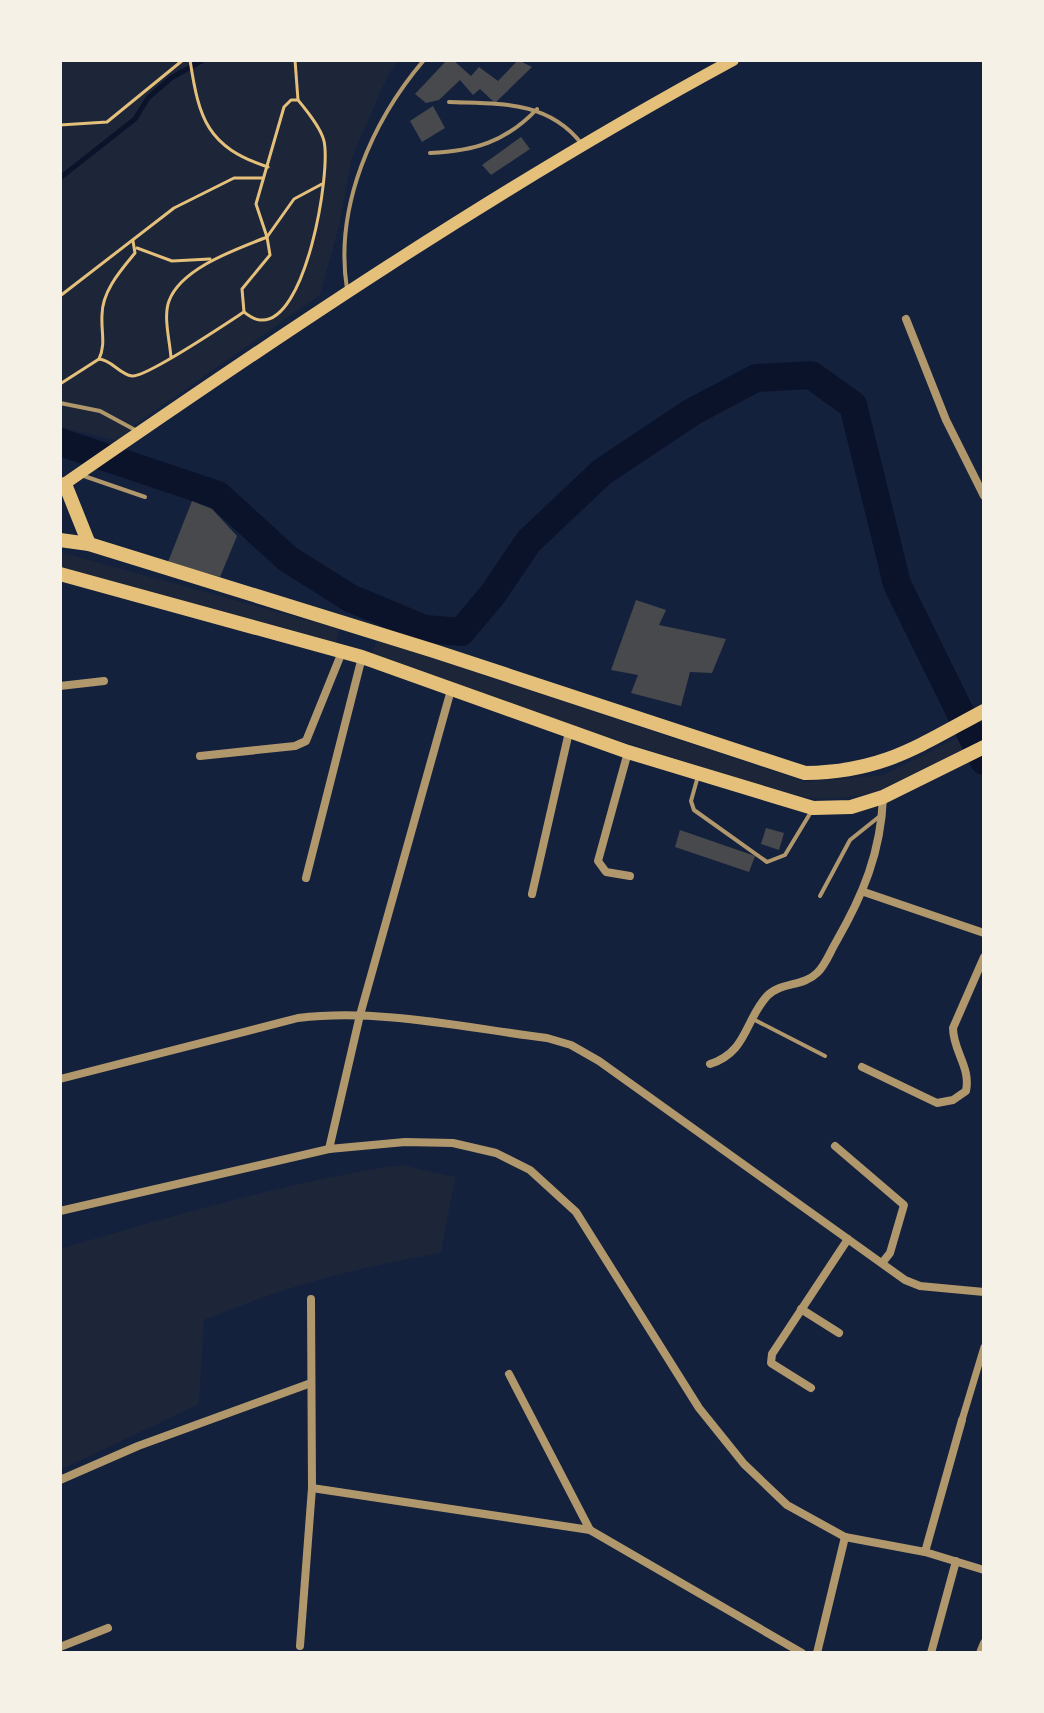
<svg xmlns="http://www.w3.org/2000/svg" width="1044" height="1713" font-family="'Alegreya Sans',sans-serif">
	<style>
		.green { fill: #1d2539 }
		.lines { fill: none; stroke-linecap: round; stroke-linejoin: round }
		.stream { stroke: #0b132b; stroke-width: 5 }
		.river { stroke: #0b132b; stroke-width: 28 }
		.building { fill: #48494c }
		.path { stroke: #e5c07b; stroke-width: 3 }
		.service { stroke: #b1986c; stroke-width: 4 }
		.pedestrian { stroke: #b1986c; stroke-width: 7 }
		.minor { stroke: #b1986c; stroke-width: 8 }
		.secondary { stroke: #e5c07b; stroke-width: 12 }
		.primary { stroke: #e5c07b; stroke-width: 14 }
	</style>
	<rect width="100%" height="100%" fill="#14213d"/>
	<!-- green -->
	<g class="green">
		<path d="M60,60H400L389,73L352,157L340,222L320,295L136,424L119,441L60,427Z"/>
		<path d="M60,552L339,629L335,646L60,570Z"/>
		<path d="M377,640L806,782L884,775L984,724V741C940,765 894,792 843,798C797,803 750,782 707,768C594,734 483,694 371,656Z"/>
		<path d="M401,1165L455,1177L441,1253C354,1268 286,1286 204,1320L199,1404L60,1470V1249C173,1216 285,1182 401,1165Z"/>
	</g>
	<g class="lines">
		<!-- stream -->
		<path class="stream" d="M60,178L135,119L148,98L171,78L203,60"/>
		<!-- river -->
		<path class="river" d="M60,442L218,495L288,559L350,598L424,629L461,632L493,594L529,541L602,472L692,412L756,378L811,375L853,405L897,584L984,761"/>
	</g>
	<!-- building -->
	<g class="building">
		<path d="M447,60H453L471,76L479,67L498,81L518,60L532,67L495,103L480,89L473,95L460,80L439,100L426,103L415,94Z"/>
		<path d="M433,106L445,128L422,142L410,121Z"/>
		<path d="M521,137L530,149L491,175L482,165Z"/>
		<path d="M192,501L212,509L237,536L220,577L168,562Z"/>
		<path d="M636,600L666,610L659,625L726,639L712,673L690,672L681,706L631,693L638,675L611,670Z"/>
		<path d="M766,828L784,833L779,850L761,844Z"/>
		<path d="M680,830L755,856L749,872L675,847Z"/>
	</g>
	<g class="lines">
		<!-- path -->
		<g class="path">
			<path d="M190,60C199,119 207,147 268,167"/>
			<path d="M295,60L298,100"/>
			<path d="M60,125L107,122L183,60"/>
			<path d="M137,248L172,261L210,259"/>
			<path d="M60,296L174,208L234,178H263"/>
			<path d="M244,312L242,289L270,255L267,237L294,199L322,184"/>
			<path d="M99,359C106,344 101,332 102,315C102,291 121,270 135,253L133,241"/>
			<path d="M60,384L99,359C112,360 119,374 132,376C146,378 227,323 244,312C248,315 254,320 260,320C306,325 331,173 324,141C321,128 307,111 298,100H291L284,107L256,204L267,237C237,249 181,268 169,301C163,317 170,341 171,358"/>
		</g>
		<!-- service -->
		<g class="service">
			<path d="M449,102C499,104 547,100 581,143"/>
			<path d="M430,153C474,151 506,142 537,109"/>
			<path d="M347,289C334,207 372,121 424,60"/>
			<path d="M60,403L100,411L137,431"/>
			<path d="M81,475L145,497"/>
			<path d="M698,776L691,801L694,810L767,862L785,855L811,812"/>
			<path d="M820,896L850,840L880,816"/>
			<path d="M753,1019L825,1056"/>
		</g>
		<!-- pedestrian -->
		<path class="pedestrian" d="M962,1420L984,1347"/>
		<!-- minor -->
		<g class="minor">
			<path d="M906,319L946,420L984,496"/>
			<path d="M60,686L104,681"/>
			<path d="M628,752L598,861L606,872L630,876"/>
			<path d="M200,756L295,746L306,741L342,652"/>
			<path d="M306,878L362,657"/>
			<path d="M864,892L984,933"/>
			<path d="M532,894L569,732"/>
			<path d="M710,1064C747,1052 744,1022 767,996C780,982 803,987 817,973C825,966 830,952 836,942C863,895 881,852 883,797"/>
			<path d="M862,1067L937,1103L953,1100L966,1091C971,1067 953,1051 953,1028L984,957"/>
			<path d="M60,1079L298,1018C380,1008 466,1028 547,1038L571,1045L599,1061L905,1280L920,1286L984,1292"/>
			<path d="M835,1146L904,1205L890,1253L882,1263"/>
			<path d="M329,1149L360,1015L451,690"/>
			<path d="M60,1211L329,1149L405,1142L453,1143L496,1153L530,1170L576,1212L699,1408L744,1464L787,1505L845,1537L925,1552L984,1570"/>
			<path d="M801,1309L839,1333"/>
			<path d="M509,1374L590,1530"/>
			<path d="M811,1388L771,1363L772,1354L848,1239"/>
			<path d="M60,1480L138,1446L311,1383"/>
			<path d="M312,1488L590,1530L802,1653"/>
			<path d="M925,1552L962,1420"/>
			<path d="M300,1646L312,1488L311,1299"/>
			<path d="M60,1647L108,1628"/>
			<path d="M817,1653L845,1537"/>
			<path d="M931,1653L956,1561"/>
			<path d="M980,1653L984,1643"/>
		</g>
		<!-- secondary -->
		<path class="secondary" d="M60,487C278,336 500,186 733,60"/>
		<!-- primary -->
		<g class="primary">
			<path d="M65,484L89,544"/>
			<path d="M60,540L89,544L434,651L805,773C883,772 918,746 984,711"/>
			<path d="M60,574L362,657L628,752L813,808L851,807L883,797L984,747"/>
		</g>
	</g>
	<!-- border -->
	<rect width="1044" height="1713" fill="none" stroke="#f6f1e7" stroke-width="124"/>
</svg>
